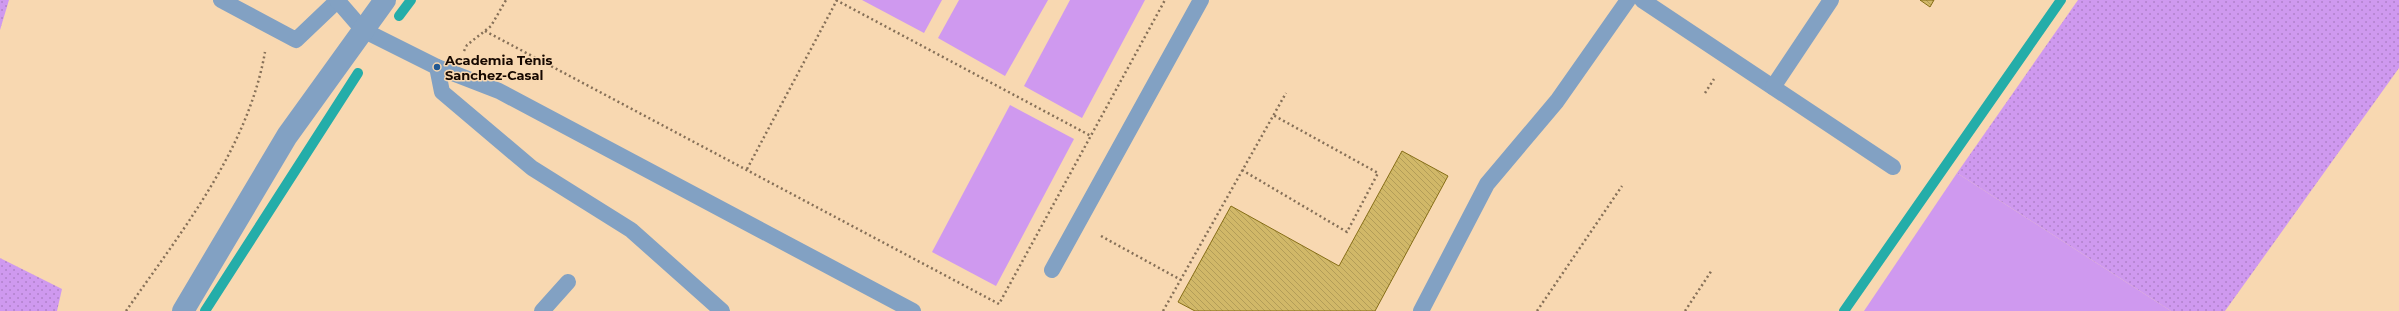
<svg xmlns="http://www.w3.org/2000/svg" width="2399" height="311" font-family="Montserrat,sans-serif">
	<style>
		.grass { fill: url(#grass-dots) }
		.pitch { fill: #cf99ef }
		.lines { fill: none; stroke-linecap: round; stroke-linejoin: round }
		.stream { stroke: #24ada9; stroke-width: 10 }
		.building { fill: url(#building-back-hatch); stroke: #866e17 }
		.path { stroke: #867058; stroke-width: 2.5; stroke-dasharray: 2 3; stroke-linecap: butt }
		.service { stroke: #82a1c3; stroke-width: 16 }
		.minor { stroke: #82a1c3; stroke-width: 22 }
		.poi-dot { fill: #235992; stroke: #f8d8b1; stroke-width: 1.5 }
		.labels { text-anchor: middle; stroke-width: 3; stroke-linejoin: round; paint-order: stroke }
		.poi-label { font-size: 13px; font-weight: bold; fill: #160800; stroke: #f8d8b1; text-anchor: start }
	</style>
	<defs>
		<pattern id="grass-dots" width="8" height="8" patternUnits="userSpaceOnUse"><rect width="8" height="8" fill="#cf99ef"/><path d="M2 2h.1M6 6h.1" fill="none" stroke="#b182cb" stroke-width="1.8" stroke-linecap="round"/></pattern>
		<pattern id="building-back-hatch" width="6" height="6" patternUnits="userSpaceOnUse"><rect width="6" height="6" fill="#d1b868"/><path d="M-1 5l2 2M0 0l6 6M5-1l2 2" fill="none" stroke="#b39d58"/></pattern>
	</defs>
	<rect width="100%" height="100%" fill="#f8d8b1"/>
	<!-- grass -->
	<g class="grass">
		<path d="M0,0H9L0,30Z"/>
		<path d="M2078,0H2399V68L2225,311H2171L1957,173Z"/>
		<path d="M0,258L62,289L57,311H0Z"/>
	</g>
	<!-- pitch -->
	<g class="pitch">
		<path d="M862,0H942L924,33Z"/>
		<path d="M959,0H1048L1005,76L938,38Z"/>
		<path d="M1070,0H1145L1082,118L1024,86Z"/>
		<path d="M1010,105L1074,139L996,286L932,252Z"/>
		<path d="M1957,173L2171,311H1864Z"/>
	</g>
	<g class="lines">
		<!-- stream -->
		<g class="stream">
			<path d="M399,16L411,0"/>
			<path d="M205,311L358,73"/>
			<path d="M1844,311L2061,0"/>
		</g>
	</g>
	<!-- building -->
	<g class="building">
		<path d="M1920,0H1934L1930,7Z"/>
		<path d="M1402,151L1448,176L1375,311H1195L1178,302L1231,206L1339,266Z"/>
	</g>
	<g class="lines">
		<!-- path -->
		<g class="path">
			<path d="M836,0L1091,136"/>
			<path d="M485,31L999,304L1165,0"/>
			<path d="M464,51L467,45L491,26L506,0"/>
			<path d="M1705,93L1714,79"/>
			<path d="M747,169L837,0"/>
			<path d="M1242,170L1347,232L1378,173L1273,115"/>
			<path d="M1101,236L1181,280"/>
			<path d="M126,311C181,232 248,149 265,52"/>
			<path d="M1163,311L1286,93"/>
			<path d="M1537,311L1622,186"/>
			<path d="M1685,311L1712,270"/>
		</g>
		<!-- service -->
		<g class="service">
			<path d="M221,0L296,40L337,1"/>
			<path d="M337,0L363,30L437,67L499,91L913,311"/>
			<path d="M1642,0L1893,167"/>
			<path d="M437,67L442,92L532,168L631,230L722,311"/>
			<path d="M1773,87L1831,0"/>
			<path d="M1052,270L1201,0"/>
			<path d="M542,311L568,282"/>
			<path d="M1421,311L1487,184L1557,101L1628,0"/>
		</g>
		<!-- minor -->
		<path class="minor" d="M183,311L287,136L385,0"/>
	</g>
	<!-- markers -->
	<circle class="poi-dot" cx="437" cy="67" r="4"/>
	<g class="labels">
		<!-- poi labels -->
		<g class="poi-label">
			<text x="445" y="65">Academia Tenis<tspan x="445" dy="15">Sanchez-Casal</tspan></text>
		</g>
	</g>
</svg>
